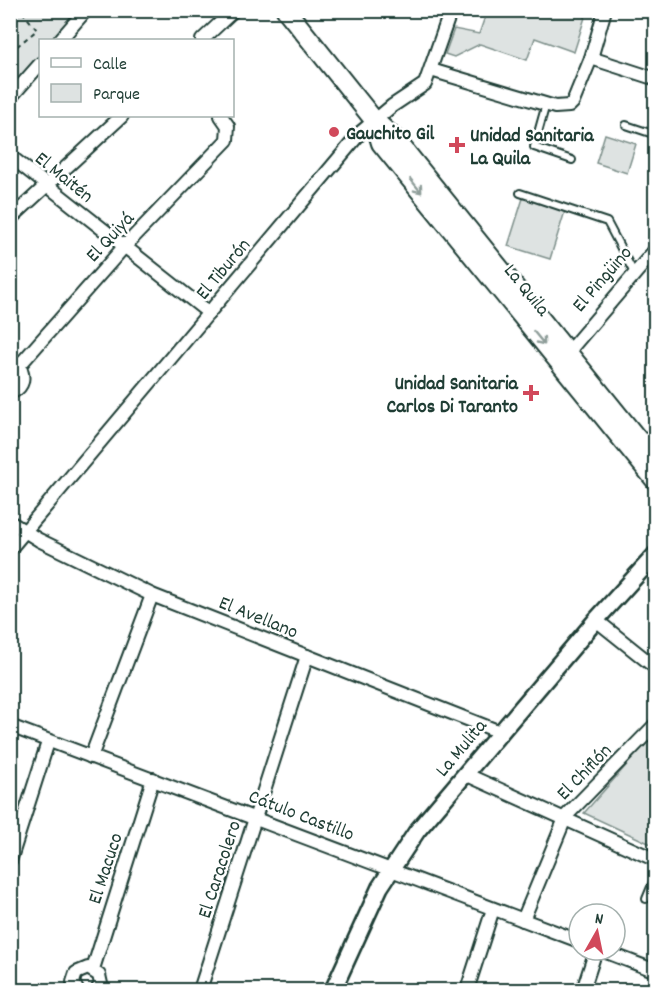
<svg xmlns="http://www.w3.org/2000/svg" width="666" height="1001" font-family="Dekko,sans-serif">
	<style>
		.green { fill: #dee3e2; stroke: #7e908b; stroke-width: 1.5 }
		.lines { fill: none; stroke-linecap: round; stroke-linejoin: round }
		.service-casing { stroke: #1f3d34; stroke-width: 10 }
		.minor-casing { stroke: #1f3d34; stroke-width: 16 }
		.tertiary-casing { stroke: #1f3d34; stroke-width: 20 }
		.secondary-casing { stroke: #1f3d34; stroke-width: 22 }
		.path { stroke: #1f3d34; stroke-width: 2; stroke-dasharray: 4.5 4.5; stroke-linecap: butt }
		.service { stroke: #fff; stroke-width: 6 }
		.minor { stroke: #fff; stroke-width: 12 }
		.tertiary { stroke: #fff; stroke-width: 15 }
		.secondary { stroke: #fff; stroke-width: 18 }
		.oneway { stroke: #8f9e9a }
		.poi-dot { fill: #d1495b; stroke: #fff; stroke-width: 2 }
		.labels { text-anchor: middle; stroke-width: 5; stroke-linejoin: round; paint-order: stroke }
		.poi-label { font-size: 20px; font-weight: bold; fill: #1f3d34; stroke: #fff; text-anchor: start }
		.street-label { font-size: 20px; fill: #1f3d34; stroke: #fff }
	</style>
	<rect width="100%" height="100%" fill="#fff"/>
	<filter id="ink" filterUnits="userSpaceOnUse"><feTurbulence type="fractalNoise" baseFrequency=".0167" numOctaves="2"/><feDisplacementMap in="SourceGraphic" scale="12" xChannelSelector="R" yChannelSelector="G"/><feConvolveMatrix kernelMatrix="1 2 1 2 8 2 1 2 1" color-interpolation-filters="sRGB"/></filter>
	<g filter="url(#ink)">
		<!-- green -->
		<g class="green">
			<path d="M11,11H80L53,40H40V55L11,90Z"/>
			<path d="M487,11V10L587,11L574,52L535,38L527,60L480,44L454,57L445,54L454,29L479,34Z"/>
			<path d="M605,134L636,144L627,173L596,163Z"/>
			<path d="M524,195L566,208L550,259L508,246Z"/>
			<path d="M655,733V846L584,813Z"/>
		</g>
		<g class="lines">
			<defs>
				<g id="service">
					<path d="M546,104L534,147L572,160"/>
					<path d="M626,125L656,135"/>
					<path d="M520,193L607,222L634,273"/>
					<path d="M646,899L656,875"/>
				</g>
				<g id="minor">
					<path d="M60,40L86,10"/>
					<path d="M202,40L234,10"/>
					<path d="M591,58L656,79"/>
					<path d="M431,70L555,107L569,106L573,102L591,58L605,10"/>
					<path d="M10,98L40,64"/>
					<path d="M10,156L209,313"/>
					<path d="M10,219L122,116"/>
					<path d="M568,352L656,249"/>
					<path d="M18,367L123,248L227,140L228,126L221,116"/>
					<path d="M10,393C21,389 25,381 21,370L12,364"/>
					<path d="M639,451L656,431"/>
					<path d="M10,522L39,540L152,595L500,732"/>
					<path d="M10,549L361,132L392,106L425,84L451,10"/>
					<path d="M596,620L656,668"/>
					<path d="M10,726L579,941"/>
					<path d="M91,757L152,595"/>
					<path d="M465,774L656,860"/>
					<path d="M10,861L48,742"/>
					<path d="M523,920L566,816L656,724"/>
					<path d="M601,950L656,971"/>
					<path d="M93,969L153,779"/>
					<path d="M77,990L73,982L76,973L88,968L99,975L101,984L97,990"/>
					<path d="M200,990L307,656"/>
					<path d="M467,990L493,909"/>
					<path d="M583,990L596,950"/>
				</g>
				<path id="tertiary" d="M333,990L380,887L417,831L596,620L656,554"/>
				<g id="secondary">
					<path d="M286,10L374,120L396,140L656,462"/>
					<path d="M374,120L381,143L656,481"/>
				</g>
			</defs>
			<!-- service casing -->
			<use href="#service" class="service-casing"/>
			<!-- minor casing -->
			<use href="#minor" class="minor-casing"/>
			<!-- tertiary casing -->
			<use href="#tertiary" class="tertiary-casing"/>
			<!-- secondary casing -->
			<use href="#secondary" class="secondary-casing"/>
			<!-- path -->
			<path class="path" d="M10,52L37,30L21,10"/>
			<!-- service -->
			<use href="#service" class="service"/>
			<!-- minor -->
			<use href="#minor" class="minor"/>
			<!-- tertiary -->
			<use href="#tertiary" class="tertiary"/>
			<!-- secondary -->
			<use href="#secondary" class="secondary"/>
		</g>
		<!-- one-way arrows -->
		<defs><path id="oneway-shaft" d="M-6 0H5M1.5-3L5.5 0L1.5 3" fill="none" stroke-width="1.6" stroke-linecap="round" stroke-linejoin="round" transform="scale(1.5)"/></defs>
		<g class="oneway">
			<use href="#oneway-shaft" transform="translate(416 186) rotate(51)"/>
			<use href="#oneway-shaft" transform="translate(539 338) rotate(51)"/>
		</g>
	</g>
	<!-- markers -->
	<g class="poi-dot">
		<circle cx="334" cy="132" r="6"/>
		<path d="M454 136h6v6h6v6h-6v6h-6v-6h-6v-6h6z"/>
		<path d="M528 384h6v6h6v6h-6v6h-6v-6h-6v-6h6z"/>
	</g>
	<g class="labels">
		<!-- poi labels -->
		<g class="poi-label">
			<text x="346" y="139">Gauchito Gil</text>
			<text x="470" y="141">Unidad Sanitaria<tspan x="470" dy="23">La Quila</tspan></text>
			<text x="518" y="389" text-anchor="end">Unidad Sanitaria<tspan x="518" dy="23">Carlos Di Taranto</tspan></text>
		</g>
		<!-- street labels -->
		<g class="street-label">
			<text transform="translate(65 176) rotate(39)" y="7">El Maitén</text>
			<text transform="translate(109 236) rotate(-47)" y="7">El Quiyá</text>
			<text transform="translate(222 268) rotate(-50)" y="7">El Tiburón</text>
			<text transform="translate(601 278) rotate(-49)" y="7">El Pingüino</text>
			<text transform="translate(528 289) rotate(51)" y="7">La Quila</text>
			<text transform="translate(259 616) rotate(22)" y="7">El Avellano</text>
			<text transform="translate(460 747) rotate(-50)" y="7">La Mulita</text>
			<text transform="translate(583 771) rotate(-46)" y="7">El Chiflón</text>
			<text transform="translate(302 814) rotate(21)" y="7">Cátulo Castillo</text>
			<text transform="translate(104 868) rotate(-72)" y="7">El Macuco</text>
			<text transform="translate(218 869) rotate(-72)" y="7">El Caracolero</text>
		</g>
	</g>
	<!-- margin -->
	<rect width="666" height="1001" fill="none" stroke="#fff" stroke-width="36"/>
	<rect x="18" y="18" width="630" height="965" fill="none" stroke="#1f3d34" stroke-width="2" filter="url(#ink)"/>
	<!-- legend -->
	<rect x="39" y="39" width="195" height="78" fill="#ffffff" stroke="#a5b1ae" stroke-width="1.5"/>
	<rect x="51" y="58" width="30" height="9" fill="#ffffff" stroke="#a5b1ae" stroke-width="1.5"/>
	<text x="93" y="69" font-size="18" fill="#1f3d34">Calle</text>
	<rect x="51" y="84" width="30" height="18" fill="#dee3e2" stroke="#a5b1ae" stroke-width="1.5"/>
	<text x="93" y="99" font-size="18" fill="#1f3d34">Parque</text>
	<!-- north arrow -->
	<g transform="translate(597 932) rotate(9)"><circle r="28" fill="#ffffff" stroke="#a5b1ae" stroke-width="1.5"/>
	<path d="M0-4.5L10 22L0 15L-10 22Z" fill="#d1495b"/>
	<text y="-9" font-size="16" font-weight="bold" text-anchor="middle" fill="#1f3d34">N</text>
	</g>
</svg>
